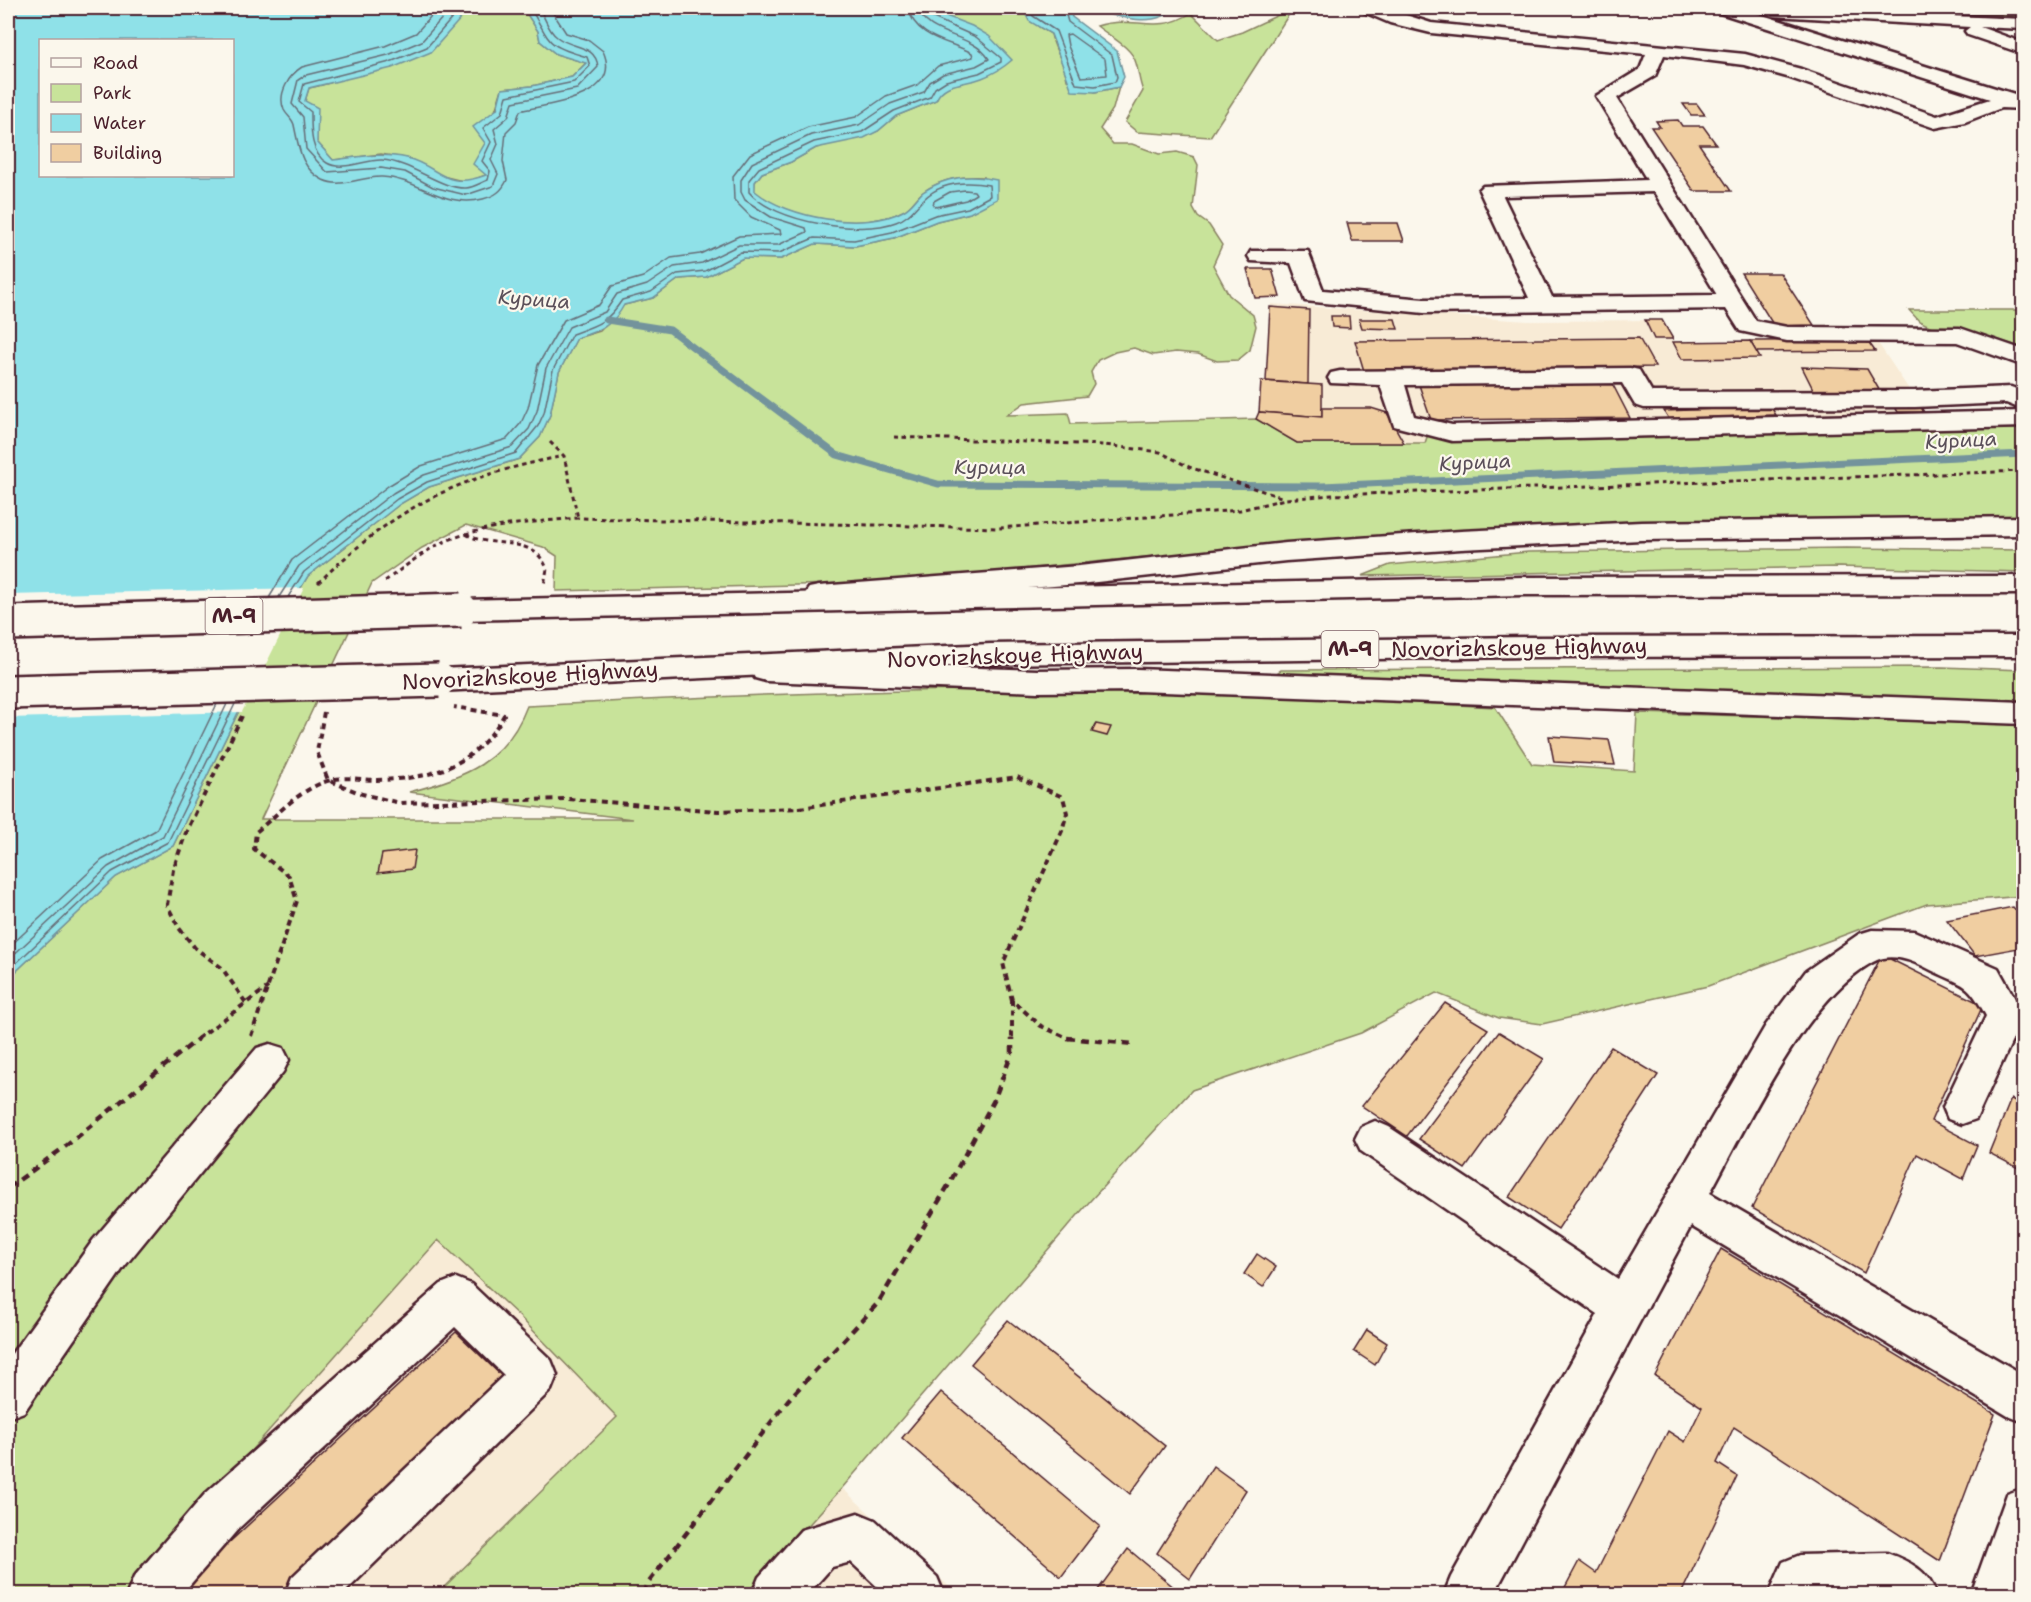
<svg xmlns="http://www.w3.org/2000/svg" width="2031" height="1602" font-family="'Shantell Sans',sans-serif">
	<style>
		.built { fill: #f8ebd6 }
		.green { fill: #c8e39a; stroke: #898162; stroke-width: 1.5 }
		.water { fill: #8fe1e8; stroke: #73939c; stroke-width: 1.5; fill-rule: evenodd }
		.pier { fill: #fbf7ec }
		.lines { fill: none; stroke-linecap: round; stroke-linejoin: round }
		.shore { stroke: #666d77; stroke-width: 1.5 }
		.stream { stroke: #73939c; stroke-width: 7 }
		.building { fill: #f0cea1; stroke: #4a1f2b; stroke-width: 1.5 }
		.minor-casing { stroke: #4a1f2b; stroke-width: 5 }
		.major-casing { stroke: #4a1f2b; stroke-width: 5 }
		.highway-casing { stroke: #4a1f2b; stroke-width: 5 }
		.path-far2 { stroke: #4a1f2b; stroke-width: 3; stroke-dasharray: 4.5 4; stroke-linecap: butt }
		.path-far1 { stroke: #4a1f2b; stroke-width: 4; stroke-dasharray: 6 4.5; stroke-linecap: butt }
		.path { stroke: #4a1f2b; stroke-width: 4.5; stroke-dasharray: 8 6; stroke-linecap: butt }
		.minor { fill: #fbf7ec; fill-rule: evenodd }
		.major { fill: #fbf7ec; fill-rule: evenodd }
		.highway { fill: #fbf7ec; fill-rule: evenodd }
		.highway-bridge-casing { stroke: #4a1f2b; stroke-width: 38; stroke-linecap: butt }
		.highway-bridge { stroke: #fbf7ec; stroke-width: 33 }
		.labels { text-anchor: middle; stroke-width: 4.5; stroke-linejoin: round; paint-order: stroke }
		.far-water-label { font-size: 20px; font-style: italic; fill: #5b505a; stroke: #fbf7ec }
		.shield { fill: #fbf7ec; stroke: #7f6065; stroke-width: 1.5 }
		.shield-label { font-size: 21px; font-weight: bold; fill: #4a1f2b }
		.street-label { font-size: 22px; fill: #4a1f2b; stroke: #fbf7ec }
	</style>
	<rect width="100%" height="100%" fill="#fbf7ec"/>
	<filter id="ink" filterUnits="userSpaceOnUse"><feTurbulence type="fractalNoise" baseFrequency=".0167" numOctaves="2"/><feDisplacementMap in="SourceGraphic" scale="12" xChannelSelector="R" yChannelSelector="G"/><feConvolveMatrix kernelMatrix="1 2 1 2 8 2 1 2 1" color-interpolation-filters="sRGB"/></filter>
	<g filter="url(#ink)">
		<!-- built -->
		<g class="built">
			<path d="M1271,304L1528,321L1662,320L1673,342L1876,340L1924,412L1631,421L1629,418L1432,420L1425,443H1297L1256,419L1259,412L1261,381H1266Z"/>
			<path d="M438,1240L520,1317L617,1417L437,1594H129L216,1490Z"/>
			<path d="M842,1488L957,1594H746Z"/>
		</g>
		<!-- green -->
		<g class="green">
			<path d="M470,8H523L538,31L540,41L556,54L586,63L572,77L532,86L502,89L485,143L486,175L467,182L438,175L410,159L381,154L333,160L317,142L316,127L305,101L309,88C355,79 437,41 470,8Z"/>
			<path d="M925,8L1023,9L1039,27L1051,34C1054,50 1065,63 1067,80L1095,92L1119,87L1113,109L1100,129L1113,144H1132L1159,154L1177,152L1194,157L1198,165L1193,208L1198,217L1209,225L1222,245L1213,265L1229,295L1253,315L1256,326L1250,350L1238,360L1217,361L1198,354L1176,352L1153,355L1134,348L1115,352L1098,360L1091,372L1094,384L1087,396L1024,403L1007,415L1068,413L1071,424L1256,419L1297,443H1425L1428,434L1875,428L2023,429V518L1693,521L1507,529L1331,539L879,583L556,591L557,556L543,547L466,525L422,548L372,583L261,819H633L409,792C464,778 506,762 527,706C699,697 871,689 1043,690C1193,691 1344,699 1495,707L1532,764L1634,771L1637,713L2023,723V896L1927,904L1708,986L1542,1024L1499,1018L1436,993L1361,1033L1192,1090L1090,1201L842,1488L746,1594H437L617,1417L520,1317L438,1240L216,1490L129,1594H8V979L116,877L173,846L291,604L308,576L400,504L429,487L519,459L540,437L550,415L559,372L577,338L600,331L624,305L653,298L679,279L706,277L743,258L781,259L815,244L855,246L894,238L937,221L970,213L984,177C961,176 942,178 923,192C915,198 912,207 903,211C865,232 787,219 754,191L755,182L762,173L791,162L816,148L878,131L896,116L936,100L939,93L949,86L964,82L1011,60L989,37Z"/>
			<path d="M1293,8L1210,137L1137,132L1125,122L1143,91C1139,81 1139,73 1136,63C1132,47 1109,36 1097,26C1132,14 1157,36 1191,13L1218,40L1242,32Z"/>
			<path d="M1910,8H2023V16L1946,14Z"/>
			<path d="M1909,310H2023V348L1959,327H1932L1919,321Z"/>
			<path d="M1846,548L2023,550V572L1839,567L1362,576L1390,565L1528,552Z"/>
			<path d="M1942,667L2023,670L2024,702L1439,683L1275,674L1281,670Z"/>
		</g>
		<!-- water -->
		<g class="water">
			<path d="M8,8H470L431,52L392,68L309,88L305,101L318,108L317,142L333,160C358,157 382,152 407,158C441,167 443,191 486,175L473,164L485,143L473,127L497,109L502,89L532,86L572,77L586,63L556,54L540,41L538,31L523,8H925L972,26L989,36L1012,60C1003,68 993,74 982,78C965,85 944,81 936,100L896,116L878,131L864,138L816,148L791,162L762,173L755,182V191C787,218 865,232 903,211C912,207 916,198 923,192C946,176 970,174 997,180V199L970,213L937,221L894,238L855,246L815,244L781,259L743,258L706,277L679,279L653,298L624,305C613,326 599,331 577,338L559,372L550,415L540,437L519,459L429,487L400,504L308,576L291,604L173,846L116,877L8,979ZM40,40H232V176H40Z"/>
			<path d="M1011,8H1086L1070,9L1072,17L1117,51L1124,77L1119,87L1095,92L1072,91L1051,34L1029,21L1023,9Z"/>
			<path d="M1086,8H1173C1156,31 1108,14 1086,8Z"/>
		</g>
		<!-- pier -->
		<path class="pier" d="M304,588L242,712L8,718V595Z"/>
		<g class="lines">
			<!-- shore -->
			<g class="shore">
				<path d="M438,8L416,33L385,46L302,67C289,75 277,94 284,110C287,116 293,119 294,125C299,147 300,168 323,180C342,189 362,176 382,177C419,179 444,209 483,199C495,196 502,191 507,180L503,161L506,132L516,122L520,111C548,104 624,98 603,51L589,40L566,33L550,8"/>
				<path d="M451,8L422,41L388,55L306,75L298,80L292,104L303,117L306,149L327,172L381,168L405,172L433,187L466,195L493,186L498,174L491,160L498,144L494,129L508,117L513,102L577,89L598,67C596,44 572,49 557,37C548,31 545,17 539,8"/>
				<path d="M461,8L427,47L390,62L304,84L299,102L311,112C311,129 310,153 327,163C342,172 366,159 382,160C412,162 440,189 466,188C473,188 482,182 488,180L490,171L482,161L491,142L483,128L502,113L507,96L574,82L590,66L587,57C544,45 552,43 530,8"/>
				<path d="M1029,8L1033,16L1056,31L1076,84L1095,86L1115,82L1117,77L1112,55L1068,22L1064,8"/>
				<path d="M1070,34L1105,59L1107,75L1081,77L1068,46L1066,35Z"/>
				<path d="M965,190L974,191L976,194L966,200L936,207L933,205L934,201L950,192Z"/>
				<path d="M279,597L299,566L393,493L424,475L512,447L529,429L537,411L546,368L569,327L605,312L617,294L647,285L674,267L702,263L739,245H778L807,232L806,228L771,217L745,200L741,192V180L752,163L811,135L859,125L890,104L924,92L930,82L943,74L976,66L989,59C972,32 928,38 917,8"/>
				<path d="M288,597L304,572L397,499L427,482L516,453L538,426L544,413L553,370L572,334C597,325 607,323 622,300L651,292L677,274L705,271L741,252L779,253L814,238L854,240L892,232L935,215L968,208L990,196L989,185C967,181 941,182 924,199C914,208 910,217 896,222C860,236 774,222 749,192V180L759,168L814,142L862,132L894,111L930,97L935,88L946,81L979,73L1001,62V58L976,37L929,16L925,8"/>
				<path d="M269,598L292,560L388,486L421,466L507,439L521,423L528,408L538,365L564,320L599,305L612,286L643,277L671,258L700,254L739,236L781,234L780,230L751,217L734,200L733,176L750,154L808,127L856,117L886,96L917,85L938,66L973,57L972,53C949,41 915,38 908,8"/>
				<path d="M8,948L102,860L156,830L217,704"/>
				<path d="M8,960L108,867L163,836L227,704"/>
				<path d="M8,971L112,872L168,842L235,704"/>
			</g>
			<!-- stream -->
			<path class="stream" d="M607,320L670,330L837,455L938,484L1322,486L2024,454"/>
		</g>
		<!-- building -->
		<g class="building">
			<path d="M1683,104H1697L1705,115H1691Z"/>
			<path d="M1678,120L1682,126H1703L1716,144H1699L1731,191H1694L1651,127H1660L1656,121Z"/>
			<path d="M1347,223H1398L1404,241H1352Z"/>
			<path d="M1247,269H1272L1280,297L1255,298Z"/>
			<path d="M1741,273H1780L1814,325L1774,326Z"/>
			<path d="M1270,307L1309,310L1308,384L1266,381Z"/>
			<path d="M1331,316H1349L1350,328L1332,327Z"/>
			<path d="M1359,319H1395L1398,329L1362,328Z"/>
			<path d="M1645,320H1662L1673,339H1654Z"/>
			<path d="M1639,338L1655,367L1364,371L1355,341Z"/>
			<path d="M1867,340L1875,351L1756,352L1750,341Z"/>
			<path d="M1750,341L1760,358L1682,359L1673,342Z"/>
			<path d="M1802,367L1867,369L1881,393L1814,391Z"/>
			<path d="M1261,381L1322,385V417L1259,412Z"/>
			<path d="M1612,383L1630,418L1431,420L1419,385Z"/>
			<path d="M1892,403H1918L1924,412H1898Z"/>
			<path d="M1771,407L1776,415L1669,419L1664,411Z"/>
			<path d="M1322,408H1371L1387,413L1404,443H1297L1256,419L1259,412L1322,417Z"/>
			<path d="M1096,724L1111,727L1107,736L1092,732Z"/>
			<path d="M1549,736L1609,740L1615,765L1554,762Z"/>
			<path d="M415,850L412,869L378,873L382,854Z"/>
			<path d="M2013,907L2024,920V947L1975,956L1947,920Z"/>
			<path d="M1882,955L1983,1005L1931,1121L1977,1145L1963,1179L1917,1154L1864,1273L1752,1208Z"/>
			<path d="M1445,1003L1488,1029L1407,1136L1362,1106Z"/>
			<path d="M1499,1032L1544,1059L1465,1169L1419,1139Z"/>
			<path d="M1611,1047L1658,1075L1558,1229L1509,1197Z"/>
			<path d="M2011,1099L2024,1105V1171L1989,1153Z"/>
			<path d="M1721,1249L1995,1414L1940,1561L1734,1427L1717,1463L1737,1476L1681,1594L1562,1593L1579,1561L1596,1573L1668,1431L1685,1442L1702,1407L1655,1376Z"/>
			<path d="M1257,1254L1276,1267L1263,1287L1244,1274Z"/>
			<path d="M1008,1320L1165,1446L1130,1494L971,1364Z"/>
			<path d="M1367,1330L1387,1343L1375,1365L1354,1351Z"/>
			<path d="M456,1332L510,1384L292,1594H184L179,1589Z"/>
			<path d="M941,1392L1100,1526L1061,1577L902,1438Z"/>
			<path d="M1213,1466L1246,1490L1190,1579L1157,1553Z"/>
			<path d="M1128,1549L1182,1594H1095Z"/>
		</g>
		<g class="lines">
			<defs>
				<g id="minor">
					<path d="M1361,8H1384L1431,23L1745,54L1801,69L1937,116L1990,99L1717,12L1714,8H1740L2024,97V109L2001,108L1965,122L1935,128L1787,77L1744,65L1664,55L1655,76L1617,98L1756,321L1787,327L1960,328L2024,350V366L1957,342L1787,341L1740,331L1726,309L1424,313L1305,301L1291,263L1251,261L1248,256L1251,251H1308L1323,290L1424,299L1529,298L1479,190L1483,186L1647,180L1596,96L1640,69L1646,54L1431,33L1390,23L1364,12ZM1654,192L1717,295L1552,297L1503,196Z"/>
					<path d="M1768,8L2024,19V29L1980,27L2024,43V54L1968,35L1965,31L1970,27L1774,16L1768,15L1765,11Z"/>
					<path d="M1630,368L1639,370L1652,392L1915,391L2011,387L2024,392V410L2006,403L1915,407L1644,408L1635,405L1622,383L1405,385L1414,416L1452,425L2024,411V427L1452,441L1394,426L1380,385L1331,383L1328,378L1331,373L1340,371Z"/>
					<path d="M1872,930L1914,931L1998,968L2024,1015L1976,1119L1962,1124L1948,1119L1943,1107L1986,1016C1969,983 1965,986 1933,971C1918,963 1894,952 1877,960C1808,993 1747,1126 1710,1193L2024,1375V1422L2008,1416L1691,1226L1494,1594H1444L1451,1577L1598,1314L1361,1151L1355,1139L1361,1127L1375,1121L1389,1127L1618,1279L1766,1025L1806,971L1859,934Z"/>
					<path d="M270,1044L283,1048L289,1060L283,1072L124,1267L24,1412L8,1418V1359L94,1239L257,1048Z"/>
					<path d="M456,1278L471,1284L551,1360L557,1375L551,1390L343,1594H285L292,1577L504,1375L455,1327L239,1528L182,1594H127L134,1577L205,1494L441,1284Z"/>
					<path d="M2024,1488V1581L2019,1594H1971L2007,1494Z"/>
					<path d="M858,1513L875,1520L937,1577L944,1594H885L851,1562L832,1567L808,1594H752L759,1577L801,1530Z"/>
					<path d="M1887,1553C1910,1562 1928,1570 1936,1594H1769L1783,1562L1800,1555Z"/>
				</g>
				<g id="major">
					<path d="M2024,517V535L1641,540L1461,549L1286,561L1079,584L819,604L809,602L804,595L809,588L819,586L1079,566L1286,543L1461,531L1641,522Z"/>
					<path d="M766,661L1037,670L1137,669L2024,702V724L1137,691L1037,692L766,681L755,678L751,671L755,664Z"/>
				</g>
				<g id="highway">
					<path d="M2024,576V594L1523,595L461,620L451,617L446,610L451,603L461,600L1523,577Z"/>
					<path d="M2024,636V656L1528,657L991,664L439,691L428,687L424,680L428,673L439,669L991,644L1528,637Z"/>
				</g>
			</defs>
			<!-- minor casing -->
			<use href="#minor" class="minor-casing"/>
			<!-- major casing -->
			<use href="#major" class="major-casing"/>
			<!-- highway casing -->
			<use href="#highway" class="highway-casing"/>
			<!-- path-far2 -->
			<g class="path-far2">
				<path d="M894,437L1104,445L1160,452L1189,467L1284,498"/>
				<path d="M550,442L564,456L578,518"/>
				<path d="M466,534C491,550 534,533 547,569L544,585"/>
				<path d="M385,581C406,566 427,548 451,539C491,524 536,522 578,518L999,528L1240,510L1285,499L1332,495L2024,471"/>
				<path d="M318,583C397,506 456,477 564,456"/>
			</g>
			<!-- path-far1 -->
			<g class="path-far1">
				<path d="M324,712L317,752L328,780L362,794L400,803L569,799L718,811L800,808L1017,777L1063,797L1067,813L1062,831L1003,963L1012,1000L1041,1026L1070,1039"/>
				<path d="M242,716L185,835L173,870L167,905L179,928L195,948L222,968L246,1003"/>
				<path d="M1012,1000V1039"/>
				<path d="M251,1036L297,901L289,876L254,849L256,832C278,814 302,787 331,780C346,776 362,780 377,780C433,779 475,766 504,715L454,707"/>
				<path d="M197,1039L268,987"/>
			</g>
			<!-- path -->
			<g class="path">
				<path d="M1067,1038L1134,1044"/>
				<path d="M8,1188L66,1146L199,1038"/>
				<path d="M643,1594L646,1586L788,1400L878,1303L948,1186L994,1100L1012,1053V1038"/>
			</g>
			<!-- minor -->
			<use href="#minor" class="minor"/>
			<!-- major -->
			<use href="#major" class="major"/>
			<!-- highway -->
			<use href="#highway" class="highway"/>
			<defs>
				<g id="highway-bridge">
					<path d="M8,623L461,610"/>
					<path d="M8,692L439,680"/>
				</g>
			</defs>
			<!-- highway-bridge casing -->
			<use href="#highway-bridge" class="highway-bridge-casing"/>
			<!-- highway-bridge -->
			<use href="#highway-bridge" class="highway-bridge"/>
		</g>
	</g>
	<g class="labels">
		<!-- far-water labels -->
		<g class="far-water-label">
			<text transform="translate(534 299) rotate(4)" y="7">Курица</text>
			<text transform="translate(1961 440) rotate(-3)" y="7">Курица</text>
			<text transform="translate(1475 462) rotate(-3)" y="7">Курица</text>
			<text x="990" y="474">Курица</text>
		</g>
		<!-- shield labels -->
		<g class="shield">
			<rect x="205.5" y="598" width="57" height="36" rx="4.5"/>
			<rect x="1321.5" y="631" width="57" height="36" rx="4.5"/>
		</g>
		<g class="shield-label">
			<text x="234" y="623">М-9</text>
			<text x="1350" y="656">М-9</text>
		</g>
		<!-- street labels -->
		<g class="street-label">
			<text transform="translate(1519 647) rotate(-1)" y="8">Novorizhskoye Highway</text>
			<text transform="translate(1015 655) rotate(-2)" y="8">Novorizhskoye Highway</text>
			<text transform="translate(530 675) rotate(-3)" y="8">Novorizhskoye Highway</text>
		</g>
	</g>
	<!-- margin -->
	<rect width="2031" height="1602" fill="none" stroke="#fbf7ec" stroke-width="30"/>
	<rect x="15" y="15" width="2001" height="1572" fill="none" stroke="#4a1f2b" stroke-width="2" filter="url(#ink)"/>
	<!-- legend -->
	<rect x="39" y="39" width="195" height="138" fill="#fbf7ec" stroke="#b4a19f" stroke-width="1.5"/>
	<rect x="51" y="58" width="30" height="9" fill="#fbf7ec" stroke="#b4a19f" stroke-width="1.5"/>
	<text x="93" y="69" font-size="18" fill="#4a1f2b">Road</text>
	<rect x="51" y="84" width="30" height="18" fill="#c8e39a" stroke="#b4a19f" stroke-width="1.5"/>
	<text x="93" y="99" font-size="18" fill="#4a1f2b">Park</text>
	<rect x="51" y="114" width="30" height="18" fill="#8fe1e8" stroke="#b4a19f" stroke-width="1.5"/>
	<text x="93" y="129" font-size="18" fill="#4a1f2b">Water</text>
	<rect x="51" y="144" width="30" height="18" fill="#f0cea1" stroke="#b4a19f" stroke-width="1.5"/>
	<text x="93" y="159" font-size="18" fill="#4a1f2b">Building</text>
</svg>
